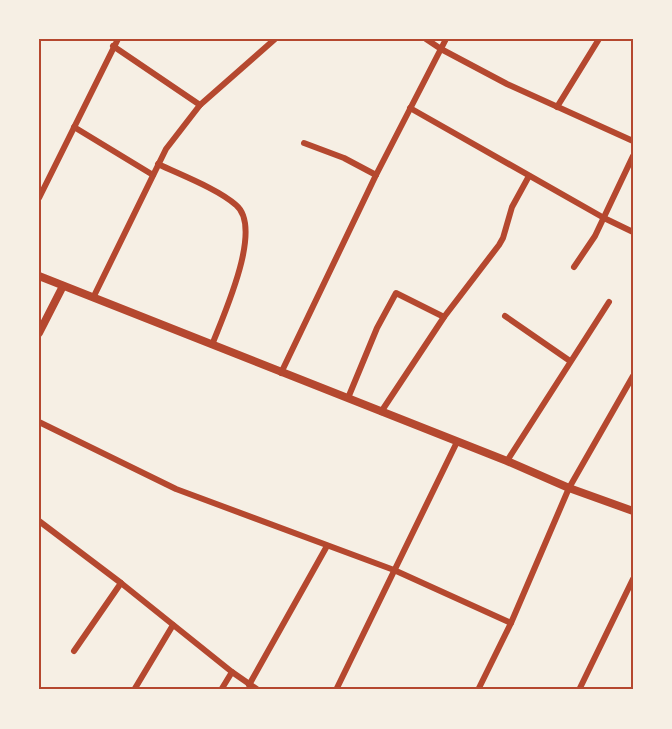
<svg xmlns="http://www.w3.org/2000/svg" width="672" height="729" font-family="Inter,sans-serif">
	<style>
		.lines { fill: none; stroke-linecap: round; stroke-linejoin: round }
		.minor { stroke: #b5482f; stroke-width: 6 }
		.tertiary { stroke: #b5482f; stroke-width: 8 }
		.neatline { fill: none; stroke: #b5482f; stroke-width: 2 }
	</style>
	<rect width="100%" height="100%" fill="#f6efe4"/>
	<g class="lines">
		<!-- minor -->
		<g class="minor">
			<path d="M426,39L441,49L507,84L633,141"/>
			<path d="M113,46L200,105"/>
			<path d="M557,107L599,39"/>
			<path d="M410,108L604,218L633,232"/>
			<path d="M74,127L153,175"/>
			<path d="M304,143L344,158L376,175"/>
			<path d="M158,164C181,175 218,189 236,205C264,228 223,316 212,345"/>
			<path d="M39,198L118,39"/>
			<path d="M574,267L595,236L633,156"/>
			<path d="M93,298L166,149L200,105L275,39"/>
			<path d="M505,316L570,361"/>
			<path d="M281,373L376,175L446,39"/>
			<path d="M348,398L377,328L396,293L444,317"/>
			<path d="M381,412L444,317L499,245L503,238L512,207L529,176"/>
			<path d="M39,422L176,489L394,570L511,623"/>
			<path d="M507,461L609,302"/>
			<path d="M39,521L121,583L232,672L258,690"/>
			<path d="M74,651L121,583"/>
			<path d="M249,685L327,546"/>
			<path d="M134,690L173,625"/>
			<path d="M221,690L232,672"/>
			<path d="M336,690L457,442"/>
			<path d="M478,690L511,623L569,488L633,376"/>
			<path d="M579,690L633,579"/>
		</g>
		<!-- tertiary -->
		<g class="tertiary">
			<path d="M39,276L507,461L569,488L633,511"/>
			<path d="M39,333L63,286"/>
		</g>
	</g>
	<!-- border -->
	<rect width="672" height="729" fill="none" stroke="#f6efe4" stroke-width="81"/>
	<rect x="40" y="40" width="592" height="648" class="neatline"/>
</svg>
